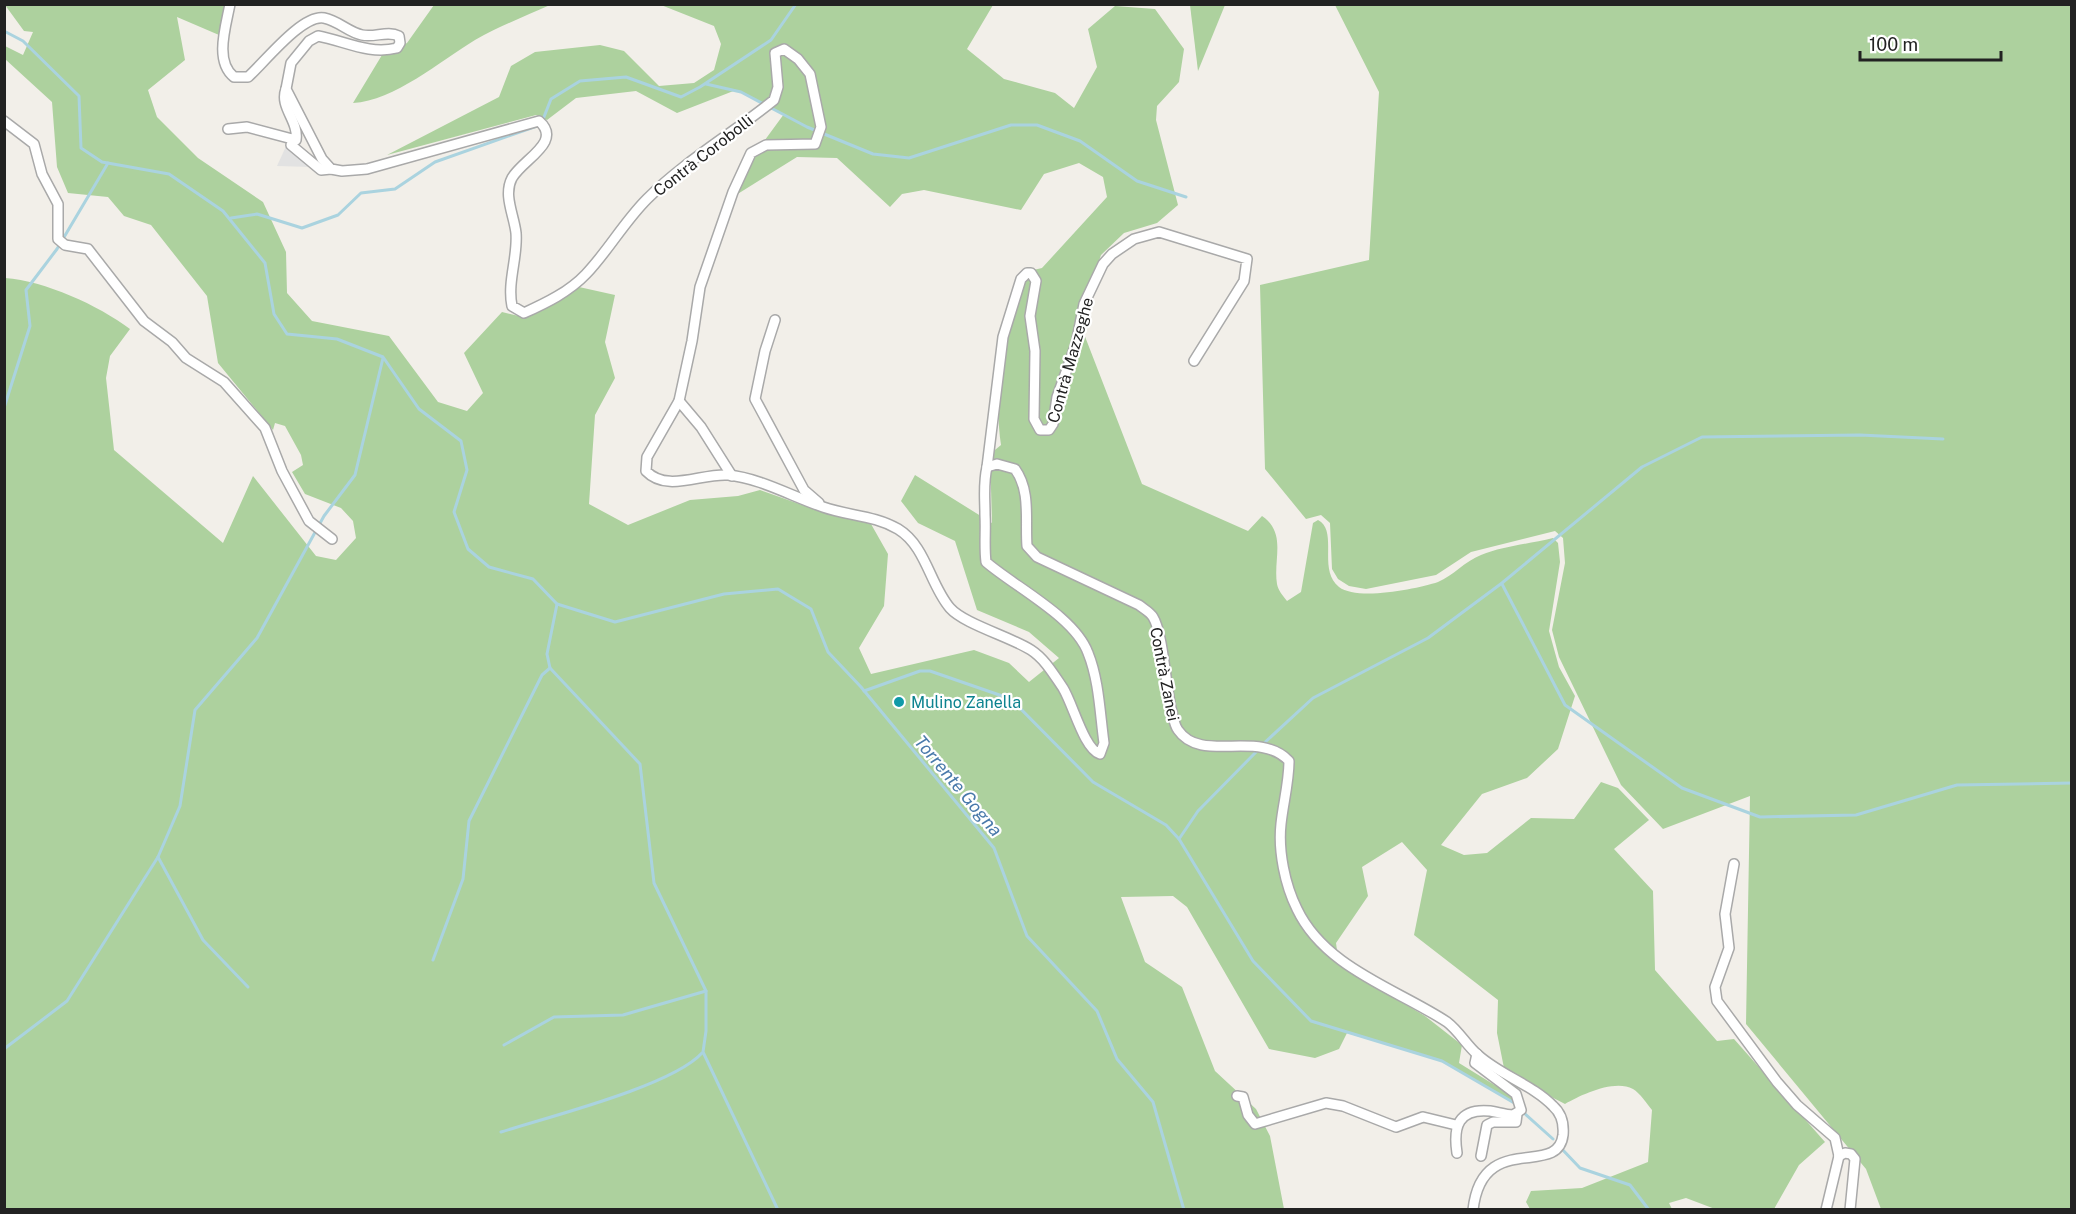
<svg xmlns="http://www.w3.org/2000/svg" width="2076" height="1214" font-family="'Public Sans',sans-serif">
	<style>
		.forest { fill: #add19e }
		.parking { fill: #e2e2e2 }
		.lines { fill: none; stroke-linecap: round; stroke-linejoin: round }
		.stream { stroke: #aad3df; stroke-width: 3 }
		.minor-casing { stroke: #a9a9a9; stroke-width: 12 }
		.minor { stroke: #fff; stroke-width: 9 }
		.culture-dot { fill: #0f9aa8; stroke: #fff; stroke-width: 2 }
		.labels { text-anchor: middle; stroke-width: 4.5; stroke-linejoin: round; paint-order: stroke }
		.street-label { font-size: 16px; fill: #222; stroke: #fff }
		.culture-label { font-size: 16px; fill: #0d838f; stroke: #fff; text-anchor: start }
		.water-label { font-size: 18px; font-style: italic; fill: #4a7aab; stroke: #fff }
	</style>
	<rect width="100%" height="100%" fill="#f2efe9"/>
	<!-- forest -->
	<g class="forest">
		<path d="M5,5H226L219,35L177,17L185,60L148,90L157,117L198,158L263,202L286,252L287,293L312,321L389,336L438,402L467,411L483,393L464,353L502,312L523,317L579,287L615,295L605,342L615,378L595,415L589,504L628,525L690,500L738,496L760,490L822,512L871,524L888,554L884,606L859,648L871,674L974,650L1009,663L1029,682L1059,658L1029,632L977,610L955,541L918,523L901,501L915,475L992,523L990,454L1001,445C992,386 1009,329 1025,272L1042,268L1107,197L1103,177L1079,163L1044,174L1021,210L924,190L902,194L890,207L837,158L797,157L736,195L751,159L784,114L736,90L677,113L636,91L576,98L547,120L536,115L387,155L499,97L511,66L535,52L600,45L624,51L659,86L694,83L714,70L721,44L714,26L661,5H993L967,49L1004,79L1055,93L1074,108L1097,67L1088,29L1115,6L1155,9L1184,49L1179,82L1157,106L1156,120L1178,205L1157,223L1124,233L1101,255L1079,321L1142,484L1248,531L1262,516C1287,533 1273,559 1277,584C1278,590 1283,596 1287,601L1301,592L1313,523L1318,520C1339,531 1317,570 1339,587C1357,601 1417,589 1438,582C1453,576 1465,561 1481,555C1503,546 1529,544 1553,538L1558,543L1560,562L1549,631L1559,667L1575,696L1558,749L1527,778L1482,794L1441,845L1464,855L1487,853L1531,818L1574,819L1601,782L1618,788L1649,820L1614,849L1653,891L1655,970L1717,1041L1734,1039L1825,1142L1799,1165L1774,1209H1715L1686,1198L1669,1203L1672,1209H1530L1526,1202L1531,1191L1582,1188L1648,1162L1652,1110C1647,1104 1640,1093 1633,1089C1614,1079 1581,1095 1565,1104L1505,1073L1497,1033L1498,1000L1414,935L1427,870L1402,842L1362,867L1368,896L1336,943L1339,965L1425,1016L1462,1045L1459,1063L1501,1089L1504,1078L1518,1087L1522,1107L1442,1061L1347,1033L1339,1049L1315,1058L1269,1049L1187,907L1173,896L1121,897L1145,962L1182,987L1215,1071L1256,1109L1270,1136L1284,1209H5V278C45,281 98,305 130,329L110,356L106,378L114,450L223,543L253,476L316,556L336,560L356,538L353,521L341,508L305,494L292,472L303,465L301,455L285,426L275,423L273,430L218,363L207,296L151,225L124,216L108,197L68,193L57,167L52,102L5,59V46L23,55L33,32L24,31Z"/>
		<path d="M434,5H550C526,16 499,26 475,40C440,61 394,101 353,103L382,55L407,43Z"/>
		<path d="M1190,5H1225L1198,71Z"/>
		<path d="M1335,5H2071V1209H1881L1866,1169L1746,1024L1750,796L1663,829L1621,785L1559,657L1552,630L1565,563L1563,538L1555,531L1471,552L1436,575L1366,589L1349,586L1338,579L1332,569L1330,523L1321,515L1306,519L1265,469L1260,285L1369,260L1379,92Z"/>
	</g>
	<!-- parking -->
	<path class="parking" d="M288,142L311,167L277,166Z"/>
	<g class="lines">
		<!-- stream -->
		<g class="stream">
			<path d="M4,31L23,41L79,96L81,148L102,162L169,174L223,211L265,263L274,314L287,334L337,339L383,357L419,409L461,441L467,470L454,512L468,549L489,567L533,579L557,604L615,622L724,594L778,589L811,609L828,652L861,687L994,848L1027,936L1097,1011L1117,1059L1153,1102L1184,1210"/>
			<path d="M706,84L741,92L807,127L873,154L909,158L1011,125H1037L1080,141L1137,181L1186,197"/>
			<path d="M542,122L551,99L580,81L626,77L681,97L700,87L771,40L796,4"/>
			<path d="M231,218L257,214L302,228L338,215L361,193L395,189L435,162L537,126"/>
			<path d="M4,408L30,326L26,290L57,249L108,163"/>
			<path d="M1502,584L1565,705L1682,788L1760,817L1856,815L1957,785L2072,783"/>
			<path d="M557,604L547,654L550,668L640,764L654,883L706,991V1031L703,1052L778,1210"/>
			<path d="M864,691L920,671H930L1011,699L1093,782L1166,825L1179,839L1253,961L1311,1021L1442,1061L1516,1104"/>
			<path d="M1262,745L1313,698L1428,638L1502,583L1642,467L1702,437L1860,435L1943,439"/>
			<path d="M1179,839L1198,811L1258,750"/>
			<path d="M158,857L203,940L248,987"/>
			<path d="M433,960L463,879L469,821L542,675L550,668"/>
			<path d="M504,1045L554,1017L623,1015L706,991"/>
			<path d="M4,1049L67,1001L158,857L180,806L195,710L257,638L324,516L355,475L383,358"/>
			<path d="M1523,1112L1553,1139"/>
			<path d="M501,1132C548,1117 672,1086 702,1053"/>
			<path d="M1560,1147L1580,1168L1630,1185L1649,1210"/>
		</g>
		<defs>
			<g id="minor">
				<path d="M230,4C226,26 214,61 234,77H248C264,63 302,14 324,18C339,21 348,32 362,35C375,38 387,30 399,36L400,43L397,48C369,55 345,41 318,36L309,41L291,63L286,89L322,159L331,169L342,171L367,169L539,121C563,142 523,159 512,178C503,195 514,215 516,233C518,257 507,282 512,306L524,313C546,303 569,292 586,274C608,251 624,222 647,199C685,161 732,134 774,100L778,87L775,53L784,49L798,59L810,74L821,127L815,144L766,145L751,153L733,192L700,287L692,341L679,401L647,457L646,471C667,493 701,473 728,475C760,478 793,497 823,507C848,516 874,515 898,529C926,546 930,585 950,608C964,624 1011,637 1031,650C1045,659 1054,675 1063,688C1073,704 1084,749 1100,754L1104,743C1100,714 1099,680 1088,653C1075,617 1015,587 986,562C984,546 986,531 985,515C985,498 983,484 987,467L1003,337L1021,279L1027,273H1031L1036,281L1030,316L1035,351L1034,419L1040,430H1049L1053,424L1057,397L1076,344L1084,304L1103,264L1112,254L1134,239L1159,232L1247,259L1244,281L1194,361"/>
				<path d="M4,121L34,144L42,174L58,204V239L65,245L88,249L144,321L172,342L186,358L224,382L265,428L282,471L309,521L332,539"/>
				<path d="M228,129L247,127L296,140C299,121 279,107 286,89"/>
				<path d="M291,145L321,170L331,169"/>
				<path d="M775,320L765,351L755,399L804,490L819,503"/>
				<path d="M679,401L701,427L732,476"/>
				<path d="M987,467L997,464L1015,469C1031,491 1025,520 1027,546L1037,557L1139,605C1144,609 1150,612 1153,617C1163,633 1166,687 1171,708C1173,715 1174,725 1178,730C1201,764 1259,729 1289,761C1289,782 1283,804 1281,824C1278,851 1285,885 1297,909C1325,968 1397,989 1447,1022C1459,1031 1467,1046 1478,1055C1500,1075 1533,1085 1553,1106C1561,1113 1564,1124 1563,1135C1558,1179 1482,1129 1473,1210"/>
				<path d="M1734,864L1725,914L1729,948L1715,987L1717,1001L1777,1082L1797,1105L1835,1138L1839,1156"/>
				<path d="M1237,1096L1243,1097L1248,1115L1255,1124L1326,1103L1343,1106L1396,1127L1423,1117L1456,1125"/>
				<path d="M1457,1153C1453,1127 1458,1108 1490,1111C1498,1112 1505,1115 1513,1115L1521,1110L1516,1094L1475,1063L1477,1054"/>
				<path d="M1481,1156L1487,1125L1493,1122H1516L1517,1114"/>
				<path d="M1839,1156L1845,1153L1851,1154L1855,1159L1850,1210"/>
				<path d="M1826,1210L1839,1156"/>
			</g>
		</defs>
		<!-- minor casing -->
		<use href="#minor" class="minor-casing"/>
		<!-- minor -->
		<use href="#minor" class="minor"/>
	</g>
	<!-- markers -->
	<circle class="culture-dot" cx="899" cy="702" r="6"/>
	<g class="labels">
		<!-- street labels -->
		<g class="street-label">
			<text transform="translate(703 155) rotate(-38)" y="6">Contrà Corobolli</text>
			<text transform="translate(1070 360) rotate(-74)" y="6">Contrà Mazzeghe</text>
			<text transform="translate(1165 674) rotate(79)" y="6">Contrà Zanei</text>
		</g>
		<!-- culture labels -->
		<g class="culture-label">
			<text x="911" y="708">Mulino Zanella</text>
		</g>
		<!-- water labels -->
		<g class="water-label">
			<text transform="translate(958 786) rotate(50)" y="6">Torrente Gogna</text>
		</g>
	</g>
	<!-- border -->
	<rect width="2076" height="1214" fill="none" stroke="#222222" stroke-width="12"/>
	<!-- scale -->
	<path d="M1860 51v9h141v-9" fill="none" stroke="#222222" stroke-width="3"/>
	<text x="1869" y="51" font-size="18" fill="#222222" stroke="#ffffff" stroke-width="4.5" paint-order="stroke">100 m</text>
</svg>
